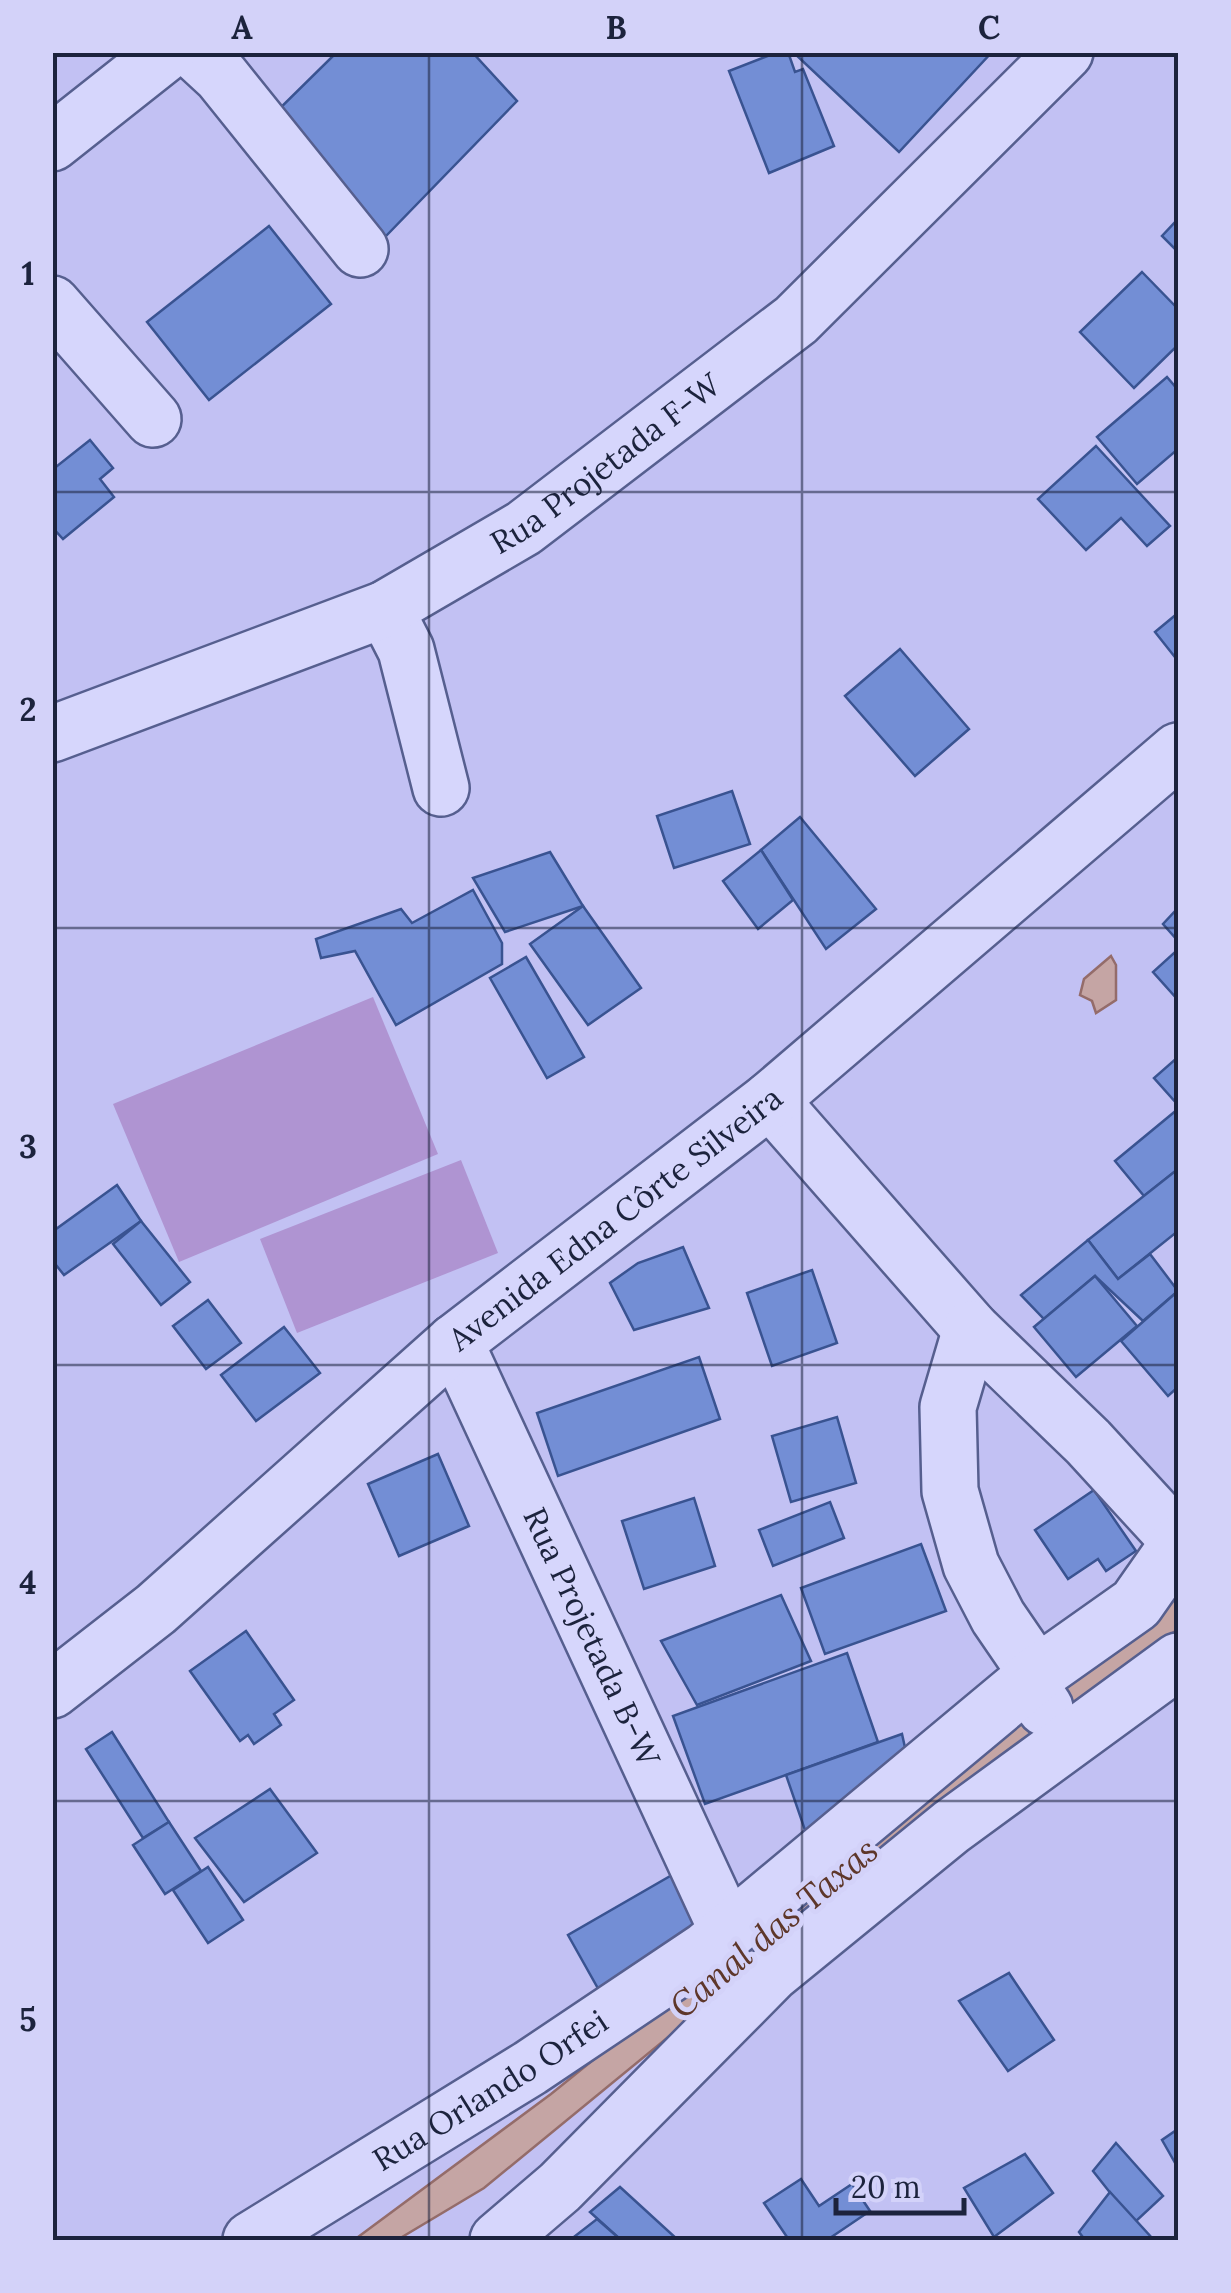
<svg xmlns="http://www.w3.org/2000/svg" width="1231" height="2293" font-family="Lora,serif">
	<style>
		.green { fill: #af94d2 }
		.water { fill: #c5a5a4; stroke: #946c6a; stroke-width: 2.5 }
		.building { fill: #738ed5; stroke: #395391; stroke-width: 2.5 }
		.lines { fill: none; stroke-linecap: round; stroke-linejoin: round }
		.minor-casing { stroke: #565f8f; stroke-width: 60 }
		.minor { stroke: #d6d6fc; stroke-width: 55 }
		.grid { fill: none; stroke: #1c233d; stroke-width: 2.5; stroke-opacity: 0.55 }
		.labels { text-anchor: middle; stroke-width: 10; stroke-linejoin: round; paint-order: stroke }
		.street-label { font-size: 32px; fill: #1c233d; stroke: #d3d2f9 }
		.water-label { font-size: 35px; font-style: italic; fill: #5e372a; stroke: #d3d2f9 }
		.neatline { fill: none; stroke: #1c233d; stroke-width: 4 }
		.grid-label { font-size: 32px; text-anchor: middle; font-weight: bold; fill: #1c233d }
	</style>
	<rect width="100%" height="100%" fill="#c2c1f3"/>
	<!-- green -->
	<g class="green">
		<path d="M373,997L438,1154L179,1262L113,1104Z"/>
		<path d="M461,1160L498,1253L297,1333L260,1239Z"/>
	</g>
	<!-- water -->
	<g class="water">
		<path d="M1111,956L1116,965V1000L1096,1013L1092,1001L1080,995L1084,979Z"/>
		<path d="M1178,1594V1629L1049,1725L484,2188L397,2240H354L551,2094L1126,1630Z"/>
	</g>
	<!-- building -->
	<g class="building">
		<path d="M337,52H472L517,101L385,237L270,118Z"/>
		<path d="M778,52H788L795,72L803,69L834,146L769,173L729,71Z"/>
		<path d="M793,52H992L899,152Z"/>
		<path d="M1178,219V252L1162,236Z"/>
		<path d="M269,226L331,304L209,400L147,322Z"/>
		<path d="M1142,272L1178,309V345L1134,388L1080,332Z"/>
		<path d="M1167,377L1178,390V449L1137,484L1097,437Z"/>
		<path d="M90,440L113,468L100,479L114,497L63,539L52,527V470Z"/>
		<path d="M1096,446L1170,526L1147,546L1121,518L1086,550L1038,499Z"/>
		<path d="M1178,613V661L1155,632Z"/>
		<path d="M900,649L969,729L915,776L845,696Z"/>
		<path d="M732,791L750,844L674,868L657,816Z"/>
		<path d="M800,817L876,909L826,949L761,850Z"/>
		<path d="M761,850L793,900L758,929L723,881Z"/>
		<path d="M550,852L583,906L505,932L473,878Z"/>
		<path d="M473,890L502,943V964L396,1025L355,951L321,958L316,939L401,909L412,923Z"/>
		<path d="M583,906L641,988L588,1025L530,944Z"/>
		<path d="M1178,908V941L1163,924Z"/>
		<path d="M1174,953L1178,958V1000L1153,972Z"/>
		<path d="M526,957L584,1057L547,1078L490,978Z"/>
		<path d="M1178,1057V1105L1154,1078Z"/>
		<path d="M1178,1109V1169L1144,1196L1115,1161Z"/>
		<path d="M1178,1169V1231L1118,1279L1088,1240Z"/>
		<path d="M117,1185L141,1221L64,1275L52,1260V1232Z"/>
		<path d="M141,1221L190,1282L161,1305L113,1244Z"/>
		<path d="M1088,1240L1118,1279L1150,1254L1178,1291L1143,1321L1095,1276L1044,1319L1021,1295Z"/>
		<path d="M683,1247L709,1308L634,1330L610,1283L638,1263Z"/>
		<path d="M812,1270L837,1343L772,1366L747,1293Z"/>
		<path d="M1095,1276L1137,1326L1076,1377L1034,1327Z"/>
		<path d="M1178,1291V1387L1168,1396L1121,1341Z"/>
		<path d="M208,1300L241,1343L206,1369L173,1326Z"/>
		<path d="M284,1327L320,1373L256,1421L221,1375Z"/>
		<path d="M699,1357L720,1419L558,1476L537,1413Z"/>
		<path d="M837,1417L856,1483L791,1502L772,1436Z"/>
		<path d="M438,1454L469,1526L399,1556L368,1484Z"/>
		<path d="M1094,1490L1136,1551L1106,1571L1098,1559L1068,1579L1035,1530Z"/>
		<path d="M694,1498L715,1566L644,1589L622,1521Z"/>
		<path d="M830,1502L844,1538L773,1566L759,1530Z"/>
		<path d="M921,1544L946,1611L825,1654L801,1588Z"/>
		<path d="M781,1595L811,1661L697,1705L661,1641Z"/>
		<path d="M246,1631L294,1700L274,1714L281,1725L254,1744L248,1735L240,1741L190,1671Z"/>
		<path d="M847,1653L878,1742L705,1804L673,1716Z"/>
		<path d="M112,1732L169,1822L143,1838L86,1749Z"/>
		<path d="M902,1734L906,1752L806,1833L786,1775Z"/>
		<path d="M270,1789L317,1853L244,1902L195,1838Z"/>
		<path d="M169,1822L201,1871L165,1894L133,1845Z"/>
		<path d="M208,1867L243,1920L208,1943L173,1890Z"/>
		<path d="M672,1875L698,1932L600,1992L568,1935Z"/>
		<path d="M1009,1973L1054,2040L1008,2071L959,2001Z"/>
		<path d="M1178,2129V2168L1162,2140Z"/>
		<path d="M1116,2143L1163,2196L1134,2223L1093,2171Z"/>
		<path d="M1025,2154L1053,2193L994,2237L964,2188Z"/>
		<path d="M801,2179L819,2206L852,2184L870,2211L827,2240H789L764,2203Z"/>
		<path d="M620,2187L678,2240H621L590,2212Z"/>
		<path d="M1110,2192L1152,2238L1151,2240H1085L1079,2232Z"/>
		<path d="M597,2219L621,2240H570Z"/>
	</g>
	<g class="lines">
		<defs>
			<g id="minor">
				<path d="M195,52L221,76L360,249"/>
				<path d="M52,143L167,52"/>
				<path d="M52,304L153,419"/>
				<path d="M385,609L406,650L441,788"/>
				<path id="s1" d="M52,734L385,609L524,528L796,320L1065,52"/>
				<path d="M770,1100L971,1329L1088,1442L1178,1540"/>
				<path d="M971,1329L948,1407L950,1491L971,1565L998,1617L1037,1674V1696L1045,1708"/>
				<path id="s2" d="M455,1342L728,1932"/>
				<path id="s3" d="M52,1690L156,1609L455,1342L770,1100L1178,751"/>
				<path id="s4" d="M251,2240L530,2068L706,1950L1037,1674L1136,1604L1178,1544"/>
				<path d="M498,2240L560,2187L772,1973L951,1827L1178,1661"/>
			</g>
		</defs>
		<!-- minor casing -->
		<use href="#minor" class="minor-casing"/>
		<!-- minor -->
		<use href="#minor" class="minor"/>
	</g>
	<!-- grid -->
	<path class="grid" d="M429,52V2240M802,52V2240M52,492H1178M52,928H1178M52,1365H1178M52,1801H1178"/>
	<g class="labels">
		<!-- street labels -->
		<g class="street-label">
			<text dy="11" stroke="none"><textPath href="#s1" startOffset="620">Rua Projetada F-W</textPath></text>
			<text dy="11" stroke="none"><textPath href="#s3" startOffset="735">Avenida Edna Côrte Silveira</textPath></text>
			<text dy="11" stroke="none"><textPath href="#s2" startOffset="325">Rua Projetada B-W</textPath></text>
			<text dy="11" stroke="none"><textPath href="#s4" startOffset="282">Rua Orlando Orfei</textPath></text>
		</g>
		<!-- water labels -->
		<g class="water-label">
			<text transform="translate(774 1928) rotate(-40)" y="12">Canal das Taxas</text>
		</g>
	</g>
	<!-- border -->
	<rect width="1231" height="2293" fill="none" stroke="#d3d2f9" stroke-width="110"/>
	<!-- scale -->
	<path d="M836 2198v15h128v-15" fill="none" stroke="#1c233d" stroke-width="5"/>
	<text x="851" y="2198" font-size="30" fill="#1c233d" stroke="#d3d2f9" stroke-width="8" paint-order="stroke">20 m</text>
	<rect x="55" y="55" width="1121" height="2183" class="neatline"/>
	<g class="grid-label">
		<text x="242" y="39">A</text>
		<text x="616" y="39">B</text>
		<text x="989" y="39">C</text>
		<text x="28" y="285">1</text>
		<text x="28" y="721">2</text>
		<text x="28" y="1158">3</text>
		<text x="28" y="1594">4</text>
		<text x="28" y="2031">5</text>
	</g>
</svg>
